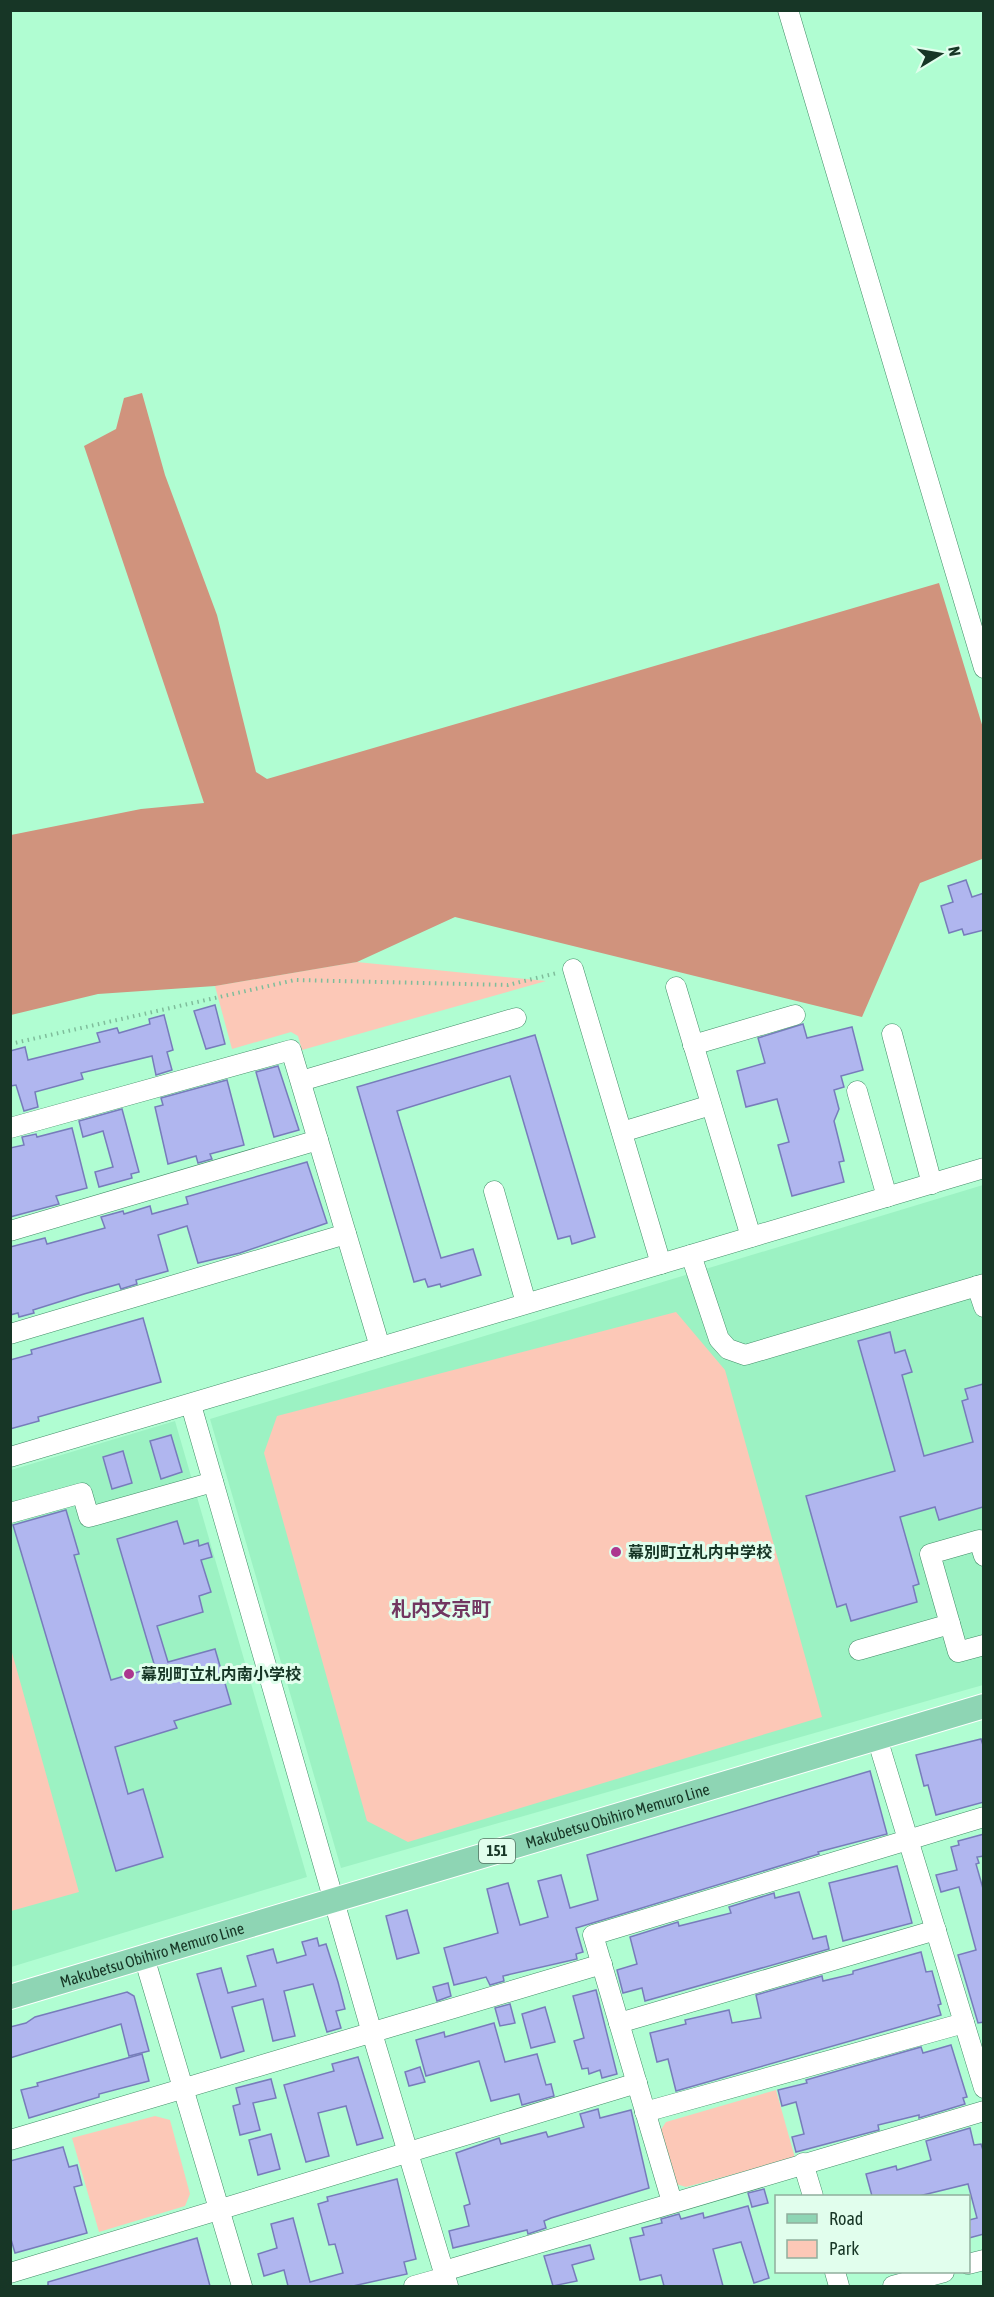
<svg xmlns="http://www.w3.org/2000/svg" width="994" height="2297" font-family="'Asap Condensed','Noto Sans JP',sans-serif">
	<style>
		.built { fill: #9cf2c3 }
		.green { fill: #fcc8b7 }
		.forest { fill: #d0937d }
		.building { fill: #b0b6ef; stroke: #777cbb; stroke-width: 1.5 }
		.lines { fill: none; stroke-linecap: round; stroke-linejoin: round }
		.minor-casing { stroke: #438d68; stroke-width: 21 }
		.major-casing { stroke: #fff; stroke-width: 26 }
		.path { stroke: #7fbd9b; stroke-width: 4; stroke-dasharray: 1.5 4.5; stroke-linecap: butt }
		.minor { stroke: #fff; stroke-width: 20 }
		.major { stroke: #8ed5b4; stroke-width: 24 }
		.poi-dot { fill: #ac378f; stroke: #e1feed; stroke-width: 2 }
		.labels { text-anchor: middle; stroke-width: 6; stroke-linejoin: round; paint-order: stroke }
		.shield { fill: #e1feed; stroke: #547262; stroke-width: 1.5 }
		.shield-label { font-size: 15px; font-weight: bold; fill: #173626 }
		.poi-label { font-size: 16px; font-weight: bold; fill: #173626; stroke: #e1feed; text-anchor: start }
		.street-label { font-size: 16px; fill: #173626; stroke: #e1feed }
		.quarter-label { font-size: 20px; font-weight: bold; fill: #723761; stroke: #e1feed }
	</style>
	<rect width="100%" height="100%" fill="#b0fdd2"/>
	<!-- built -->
	<g class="built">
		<path d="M983,1185V1685L341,1868L210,1419Z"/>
		<path d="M175,1421L307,1877L11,1967V1470Z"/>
	</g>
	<!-- green -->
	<g class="green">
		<path d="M357,962L546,981L302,1050L298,1036L291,1032L232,1049L215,986Z"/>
		<path d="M676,1312L725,1370L822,1717L408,1842L367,1821L264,1453L277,1416Z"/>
		<path d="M11,1649L79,1892L11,1911H10Z"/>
		<path d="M776,2090L795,2158L686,2187L676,2184L660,2131L666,2122Z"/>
		<path d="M155,2116L170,2120L190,2194L185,2206L99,2232L72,2138Z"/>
	</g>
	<!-- forest -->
	<path class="forest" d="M142,393L165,475L217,615L256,772L267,779L939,583L983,728V861L982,859L920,883L862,1017L455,917L357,962L215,986L98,994L11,1015V835L141,809L204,803L84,446L116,429L124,398Z"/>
	<!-- building -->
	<g class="building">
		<path d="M966,880L972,897L984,893V930L964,935L962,929L949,933L941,906L953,902L948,886Z"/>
		<path d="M215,1005L225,1044L206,1049L194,1011Z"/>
		<path d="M164,1015L173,1050L167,1052L172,1070L156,1075L152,1056L81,1073L83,1079L35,1092L38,1107L24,1111L16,1085L10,1086V1051L25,1047L28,1060L100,1042L97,1033L117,1028L119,1033L150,1024L149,1019Z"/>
		<path d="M803,1024L807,1038L852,1027L863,1070L841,1076L844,1087L834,1090L839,1109L834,1121L844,1161L839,1162L844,1182L792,1196L778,1145L789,1142L777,1099L746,1107L737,1071L765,1063L758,1038Z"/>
		<path d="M535,1035L595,1237L572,1244L570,1236L558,1239L510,1076L397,1111L441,1258L473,1249L481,1275L441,1287L440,1284L428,1287L425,1279L414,1282L357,1087Z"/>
		<path d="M278,1066L299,1130L274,1137L256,1072Z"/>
		<path d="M227,1080L244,1145L210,1154L212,1159L198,1163L196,1156L168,1164L155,1107L163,1105L161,1098Z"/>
		<path d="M122,1109L139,1172L131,1174L132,1178L99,1187L95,1172L113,1167L103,1131L83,1137L79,1121Z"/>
		<path d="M72,1128L87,1188L56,1196L59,1204L10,1217V1148L24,1145L22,1137L36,1134L37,1137Z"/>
		<path d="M307,1162L327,1223L240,1253L198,1263L187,1226L158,1235L168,1271L136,1280L137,1284L121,1289L119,1284L84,1294L33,1310L34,1313L19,1317L18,1313L10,1315V1247L45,1238L47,1244L105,1228L101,1217L123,1211L124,1214L150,1206L152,1214L188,1204L186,1197Z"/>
		<path d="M143,1318L161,1382L38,1417L39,1421L10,1429V1360L32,1354L31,1350Z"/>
		<path d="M890,1332L895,1353L905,1350L912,1372L902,1375L924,1456L973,1442L962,1401L968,1399L965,1389L983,1384V1507L939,1520L935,1507L900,1517L919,1584L913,1586L917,1602L851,1621L846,1604L837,1607L806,1496L895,1471L858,1341Z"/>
		<path d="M171,1435L182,1472L161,1479L150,1441Z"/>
		<path d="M123,1451L132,1483L112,1489L103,1457Z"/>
		<path d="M66,1510L79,1554L74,1555L111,1680L155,1667L117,1539L177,1521L184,1544L198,1540L199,1546L208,1543L212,1557L201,1560L211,1592L199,1596L203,1612L157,1626L168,1662L215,1649L231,1704L174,1721L177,1728L115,1747L128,1794L143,1789L163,1857L116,1871L13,1525Z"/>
		<path d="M981,1739L984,1748V1802L936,1815L928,1785L924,1786L916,1755Z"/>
		<path d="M870,1771L887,1834L818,1852L819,1854L576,1928L583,1952L576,1954L577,1959L503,1976L504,1981L490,1985L486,1977L454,1985L444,1948L498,1933L487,1889L508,1883L520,1925L548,1917L538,1881L561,1875L570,1908L598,1900L587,1855Z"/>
		<path d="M984,1834V1856L977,1857L979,1863L976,1864L984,1892V2022L978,2023L958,1955L976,1950L959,1887L941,1892L936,1875L957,1870L951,1847L959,1845L958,1841Z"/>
		<path d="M897,1866L912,1923L843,1941L829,1883Z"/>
		<path d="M799,1892L813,1939L826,1936L829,1949L645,2001L642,1988L623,1993L617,1970L637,1964L630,1937L678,1922L679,1926L731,1913L729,1907L774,1893L775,1898Z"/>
		<path d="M407,1910L419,1953L397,1959L386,1916Z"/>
		<path d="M317,1938L319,1946L326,1944L338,1982L345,2009L336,2011L341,2028L327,2032L313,1984L284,1991L295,2036L273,2041L263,1999L232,2007L244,2051L221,2058L197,1974L221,1968L228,1993L256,1986L247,1956L273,1949L277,1963L306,1955L302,1942Z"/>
		<path d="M921,1952L926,1972L932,1971L941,2004L938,2005L941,2015L676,2091L668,2059L657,2062L650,2033L686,2024L685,2020L729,2010L732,2023L761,2018L756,1995L822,1976L823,1981L853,1974V1971Z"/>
		<path d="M448,1983L451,1996L437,2001L433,1987Z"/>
		<path d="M596,1990L617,2074L602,2078L600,2070L589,2074L588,2068L582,2069L574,2041L584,2038L573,1996Z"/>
		<path d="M127,1992L134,1996L149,2051L129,2056L121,2024L10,2058V2027L26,2023L35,2017Z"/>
		<path d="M510,2004L515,2023L500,2026L495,2008Z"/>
		<path d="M545,2007L555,2042L531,2048L522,2014Z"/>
		<path d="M494,2023L505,2062L537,2054L546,2085L551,2084L554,2096L522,2105L519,2094L491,2101L479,2061L426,2076L416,2040L444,2032L445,2037Z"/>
		<path d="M951,2045L967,2097L963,2098L965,2104L919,2118V2115L878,2125L879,2130L796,2152L792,2137L804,2134L796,2102L782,2106L778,2090L807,2083L806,2080L921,2047L923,2053Z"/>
		<path d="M142,2054L149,2081L99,2094V2097L29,2118L21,2090L38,2086L37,2083Z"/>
		<path d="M358,2057L383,2138L357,2145L346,2106L318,2113L329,2156L306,2162L284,2085L334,2071L332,2064Z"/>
		<path d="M420,2067L425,2082L409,2086L405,2072Z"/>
		<path d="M271,2079L276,2098L253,2103L260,2130L240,2135L233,2106L240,2104L236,2088Z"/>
		<path d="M598,2109L600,2118L631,2110L649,2188L551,2218L544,2221L546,2228L528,2234L527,2230L453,2248L449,2231L469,2226L464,2206L470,2204L456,2153L499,2138L501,2144L546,2132L548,2137L584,2127L580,2114Z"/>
		<path d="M970,2128L974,2145L981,2144L984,2153V2234L969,2238V2220L977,2218L968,2184L919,2196H872L866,2174L896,2166L897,2170L931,2160L926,2141Z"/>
		<path d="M271,2134L280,2169L258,2175L249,2140Z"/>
		<path d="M63,2147L69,2167L77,2165L82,2185L74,2187L87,2233L15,2253L10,2236V2161Z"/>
		<path d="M397,2179L416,2259L404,2262L407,2274L353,2286H288L284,2270L264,2276L258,2254L277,2248L271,2224L293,2218L310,2282L343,2273L335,2244L329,2245L318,2204L328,2201L327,2197Z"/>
		<path d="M764,2189L768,2203L752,2207L748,2193Z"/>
		<path d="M748,2206L769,2278L754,2283L741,2242L713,2249L723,2286H664L661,2275L640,2280L630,2238L644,2235L642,2228L662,2223L661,2219L679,2214L681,2219L703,2213L704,2218Z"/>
		<path d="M197,2238L210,2286H48V2282Z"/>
		<path d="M590,2245L594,2259L572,2265L577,2281L553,2286L544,2256Z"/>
	</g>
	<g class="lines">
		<defs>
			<g id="minor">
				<path d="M788,10L984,668"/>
				<path d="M573,969L661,1264"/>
				<path d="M676,987L751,1237"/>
				<path d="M892,1034L932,1184"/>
				<path d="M693,1045L795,1015"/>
				<path d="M301,1081L516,1018"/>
				<path d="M857,1091L887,1197"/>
				<path d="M10,1128L291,1050L380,1347"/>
				<path d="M622,1132L711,1105"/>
				<path d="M494,1191L526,1303"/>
				<path d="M10,1231L318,1140"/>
				<path d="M691,1255L719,1339L728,1349L745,1355L984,1284"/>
				<path d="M977,1286L984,1307"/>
				<path d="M10,1334L346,1234"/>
				<path d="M191,1405L372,2033L448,2286"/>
				<path d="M10,1457L984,1168"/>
				<path d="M10,1513L82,1493L89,1517L213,1482"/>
				<path d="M984,1556L979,1540L930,1554L958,1652L984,1645"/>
				<path d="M859,1650L950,1624"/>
				<path d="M877,1738L984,2088"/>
				<path d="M144,1957L242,2286"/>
				<path d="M619,2023L936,1930"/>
				<path d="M645,2112L964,2023"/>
				<path d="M10,2140L602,1964"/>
				<path d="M803,2163L813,2196"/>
				<path d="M672,2202L593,1935L984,1817"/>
				<path d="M968,2264L984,2260"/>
				<path d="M444,2271L984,2111"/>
				<path d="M835,2272L839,2286"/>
				<path d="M10,2273L637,2083"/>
				<path d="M414,2286L446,2277"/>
				<path d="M893,2286L944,2272"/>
			</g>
			<g id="major">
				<path id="s1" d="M10,1997L984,1706"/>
			</g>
		</defs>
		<!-- minor casing -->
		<use href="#minor" class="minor-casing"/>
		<!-- major casing -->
		<use href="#major" class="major-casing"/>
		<!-- path -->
		<path class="path" d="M10,1044L295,980L508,985L557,973"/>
		<!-- minor -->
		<use href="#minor" class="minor"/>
		<!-- major -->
		<use href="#major" class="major"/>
	</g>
	<!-- markers -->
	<g class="poi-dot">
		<circle cx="616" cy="1552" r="6"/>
		<circle cx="129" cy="1674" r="6"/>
	</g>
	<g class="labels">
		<!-- shield labels -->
		<rect class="shield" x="479" y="1839" width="36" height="24" rx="4.5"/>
		<g class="shield-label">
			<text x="497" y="1856">151</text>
		</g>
		<!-- poi labels -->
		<g class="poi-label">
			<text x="628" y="1558">幕別町立札内中学校</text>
			<text x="141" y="1680">幕別町立札内南小学校</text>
		</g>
		<!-- street labels -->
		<g class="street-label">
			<text dy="6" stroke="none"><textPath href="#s1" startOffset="634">Makubetsu Obihiro Memuro Line</textPath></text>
			<text dy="6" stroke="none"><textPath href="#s1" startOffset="148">Makubetsu Obihiro Memuro Line</textPath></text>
		</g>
		<!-- quarter labels -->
		<g class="quarter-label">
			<text x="441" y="1616">札内文京町</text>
		</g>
	</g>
	<!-- border -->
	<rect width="994" height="2297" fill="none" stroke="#173626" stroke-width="24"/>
	<!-- legend -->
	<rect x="775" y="2195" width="195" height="78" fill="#e1feed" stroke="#90ae9d" stroke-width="1.5"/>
	<rect x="787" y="2214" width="30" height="9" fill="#8ed5b4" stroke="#90ae9d" stroke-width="1.5"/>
	<text x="829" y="2225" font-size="18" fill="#173626">Road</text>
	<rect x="787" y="2240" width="30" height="18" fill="#fcc8b7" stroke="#90ae9d" stroke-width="1.5"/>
	<text x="829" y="2255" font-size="18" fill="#173626">Park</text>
	<!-- north arrow -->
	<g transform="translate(940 54) rotate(79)" stroke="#e1feed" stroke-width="4.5" paint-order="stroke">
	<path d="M0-4.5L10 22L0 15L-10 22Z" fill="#173626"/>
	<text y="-9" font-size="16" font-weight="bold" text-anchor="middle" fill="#173626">N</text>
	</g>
</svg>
